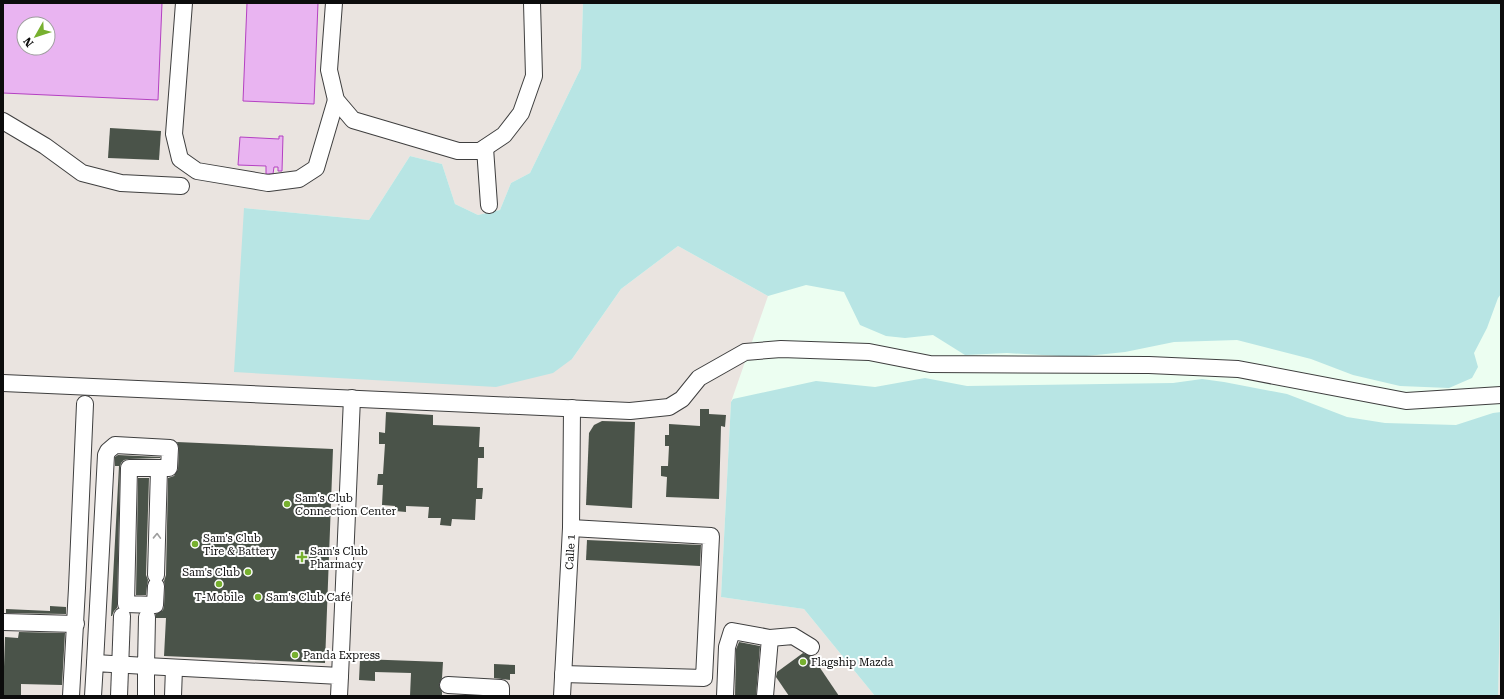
<svg xmlns="http://www.w3.org/2000/svg" width="1504" height="699" font-family="'Roboto Serif',serif">
	<style>
		.industrial { fill: #eae4e0; fill-rule: evenodd }
		.green { fill: #b8e5e4 }
		.water { fill: #e9b4f1; stroke: #b441c2; fill-rule: evenodd }
		.building { fill: #4a5349 }
		.lines { fill: none; stroke-linecap: round; stroke-linejoin: round }
		.minor-casing { stroke: #3f3f3f; stroke-width: 18 }
		.minor { stroke: #fff; stroke-width: 16 }
		.oneway { stroke: #9e9e9e }
		.poi-dot { fill: #77b02f; stroke: #fff; stroke-width: 1.5 }
		.labels { text-anchor: middle; stroke-width: 4; stroke-linejoin: round; paint-order: stroke }
		.poi-label { font-size: 11px; fill: #0c0c0c; stroke: #fff; text-anchor: start }
		.street-label { font-size: 11px; fill: #0c0c0c; stroke: #fff }
	</style>
	<rect width="100%" height="100%" fill="#ecfef1"/>
	<!-- industrial -->
	<g class="industrial">
		<path d="M3,3H583L581,68L530,173L511,183L500,210L478,215L455,204L442,164L410,156L369,220L244,208L572,359L621,289L678,246L768,296L731,402L721,597L804,609L875,696H3ZM24,24H48V48H24Z"/>
		<path d="M1501,564V696H1498L1499,637Z"/>
	</g>
	<!-- green -->
	<g class="green">
		<path d="M583,3H1501V294L1498,298L1487,328L1474,353L1478,367L1472,378L1449,388L1400,386L1353,375L1311,359L1237,340L1174,342L1125,352L1077,357L1007,353L965,355L933,335L905,338L886,336L860,325L844,292L806,285L768,296L678,246L621,289L572,359L553,373L496,387L234,372L244,208L369,220L410,156L442,164L455,204L478,215L500,210L511,183L530,173L581,68Z"/>
		<path d="M925,378L967,386L1173,383L1202,379L1224,382L1287,394L1347,417L1385,423L1456,425L1493,413L1501,412V564L1498,696H875L804,609L721,597L731,402L733,399L816,381L875,387Z"/>
	</g>
	<!-- water -->
	<g class="water">
		<path d="M3,3H162L158,100L3,93ZM24,24H48V48H24Z"/>
		<path d="M247,3H318L314,104L243,101Z"/>
		<path d="M279,136H283L282,171H278V167H274L273,174H266V166L238,165L240,137L279,139Z"/>
	</g>
	<!-- building -->
	<g class="building">
		<path d="M110,128L161,131L159,160L108,158Z"/>
		<path d="M700,409H709V414L726,415L725,427L721,426L719,499L666,497L667,477L661,476V466H668L669,446H665V435H669V424L700,426Z"/>
		<path d="M386,412L433,415V425L480,427L479,447H484V458H478L477,488H483L482,499H476L475,520L452,519L451,526L440,525L441,518H428L429,507L406,506V512L395,511V506L382,505L383,485H377L378,474H383L385,444H379V432L385,433Z"/>
		<path d="M602,421L635,422L632,508L586,505L589,433L594,425Z"/>
		<path d="M177,442L333,449L325,663L164,656L166,618H156V614L163,610L164,606L165,586L164,581L166,575L168,478L174,476L178,469L179,448Z"/>
		<path d="M118,455L160,457V458L129,459L124,460L121,463L120,468L117,608L114,611L112,616H111L119,466H115V457Z"/>
		<path d="M138,478H149L146,575L148,580L147,586L146,595H136Z"/>
		<path d="M587,540L701,545L700,566L586,560Z"/>
		<path d="M50,606L66,607V614L6,613V609L50,611Z"/>
		<path d="M19,632L65,633L62,685L21,684V696H3L5,637L18,638Z"/>
		<path d="M739,642L760,646L756,696H735L736,649Z"/>
		<path d="M803,653L812,656L839,696H789L776,677L777,672Z"/>
		<path d="M360,659L443,662L442,678L439,685L442,692V696H410L411,673L375,672V681L359,680Z"/>
		<path d="M494,664L515,665V674H510V680L494,678Z"/>
	</g>
	<g class="lines">
		<defs>
			<g id="minor">
				<path d="M184,3L174,134L180,159L197,171L268,183L299,179L316,168L336,100"/>
				<path d="M334,3L329,70L336,100L353,120L458,151H480L504,135L521,113L534,76L532,3"/>
				<path d="M3,121L45,146L82,173L121,183L181,186"/>
				<path d="M485,148L489,205"/>
				<path d="M3,383L630,411L669,407L682,399L699,378L745,352L781,349L869,352L930,364L1149,365L1238,369L1406,401L1501,395"/>
				<path d="M156,575L159,469"/>
				<path d="M3,622L76,624"/>
				<path d="M770,638L793,636L811,647"/>
				<path d="M95,663L106,455L108,451L115,445L170,448L169,468H129L126,604L155,605L156,586"/>
				<path d="M563,674L704,678L711,536L571,528"/>
				<path d="M340,676L352,398"/>
				<path d="M448,685L501,688V696"/>
				<path d="M71,696L77,588L85,404"/>
				<path d="M93,696L95,663L146,666L147,617"/>
				<path d="M119,696L122,616"/>
				<path d="M146,696V666L340,676L339,696"/>
				<path d="M173,696L174,668"/>
				<path d="M562,696L571,528L572,408"/>
				<path d="M725,696L727,647L732,631L770,638L765,696"/>
			</g>
		</defs>
		<!-- minor casing -->
		<use href="#minor" class="minor-casing"/>
		<!-- minor -->
		<use href="#minor" class="minor"/>
	</g>
	<!-- one-way arrows -->
	<defs><path id="oneway-chevron" d="M-2-3.5L2.5 0L-2 3.5" fill="none" stroke-width="1.6" stroke-linecap="round" stroke-linejoin="round"/></defs>
	<use class="oneway" href="#oneway-chevron" transform="translate(157 536) rotate(-88)"/>
	<!-- markers -->
	<g class="poi-dot">
		<circle cx="287" cy="504" r="4"/>
		<circle cx="195" cy="544" r="4"/>
		<path d="M300 551h4v4h4v4h-4v4h-4v-4h-4v-4h4z"/>
		<circle cx="248" cy="572" r="4"/>
		<circle cx="219" cy="584" r="4"/>
		<circle cx="258" cy="597" r="4"/>
		<circle cx="295" cy="655" r="4"/>
		<circle cx="803" cy="662" r="4"/>
	</g>
	<g class="labels">
		<!-- poi labels -->
		<g class="poi-label">
			<text x="295" y="502">Sam's Club<tspan x="295" dy="13">Connection Center</tspan></text>
			<text x="203" y="542">Sam's Club<tspan x="203" dy="13">Tire &amp; Battery</tspan></text>
			<text x="310" y="555">Sam's Club<tspan x="310" dy="13">Pharmacy</tspan></text>
			<text x="240" y="576" text-anchor="end">Sam's Club</text>
			<text x="219" y="601" text-anchor="middle">T-Mobile</text>
			<text x="266" y="601">Sam's Club Café</text>
			<text x="303" y="659">Panda Express</text>
			<text x="811" y="666">Flagship Mazda</text>
		</g>
		<!-- street labels -->
		<g class="street-label">
			<text transform="translate(570 552) rotate(-87)" y="4">Calle 1</text>
		</g>
	</g>
	<!-- border -->
	<rect width="1504" height="699" fill="none" stroke="#0c0c0c" stroke-width="8"/>
	<!-- north arrow -->
	<g transform="translate(36 36) rotate(231)"><circle r="19" fill="#ffffff" stroke="#9e9e9e"/>
	<path d="M0-3L7 15L0 10L-7 15Z" fill="#77b02f"/>
	<text y="-6" font-size="11" font-weight="bold" text-anchor="middle" fill="#0c0c0c">N</text>
	</g>
</svg>
